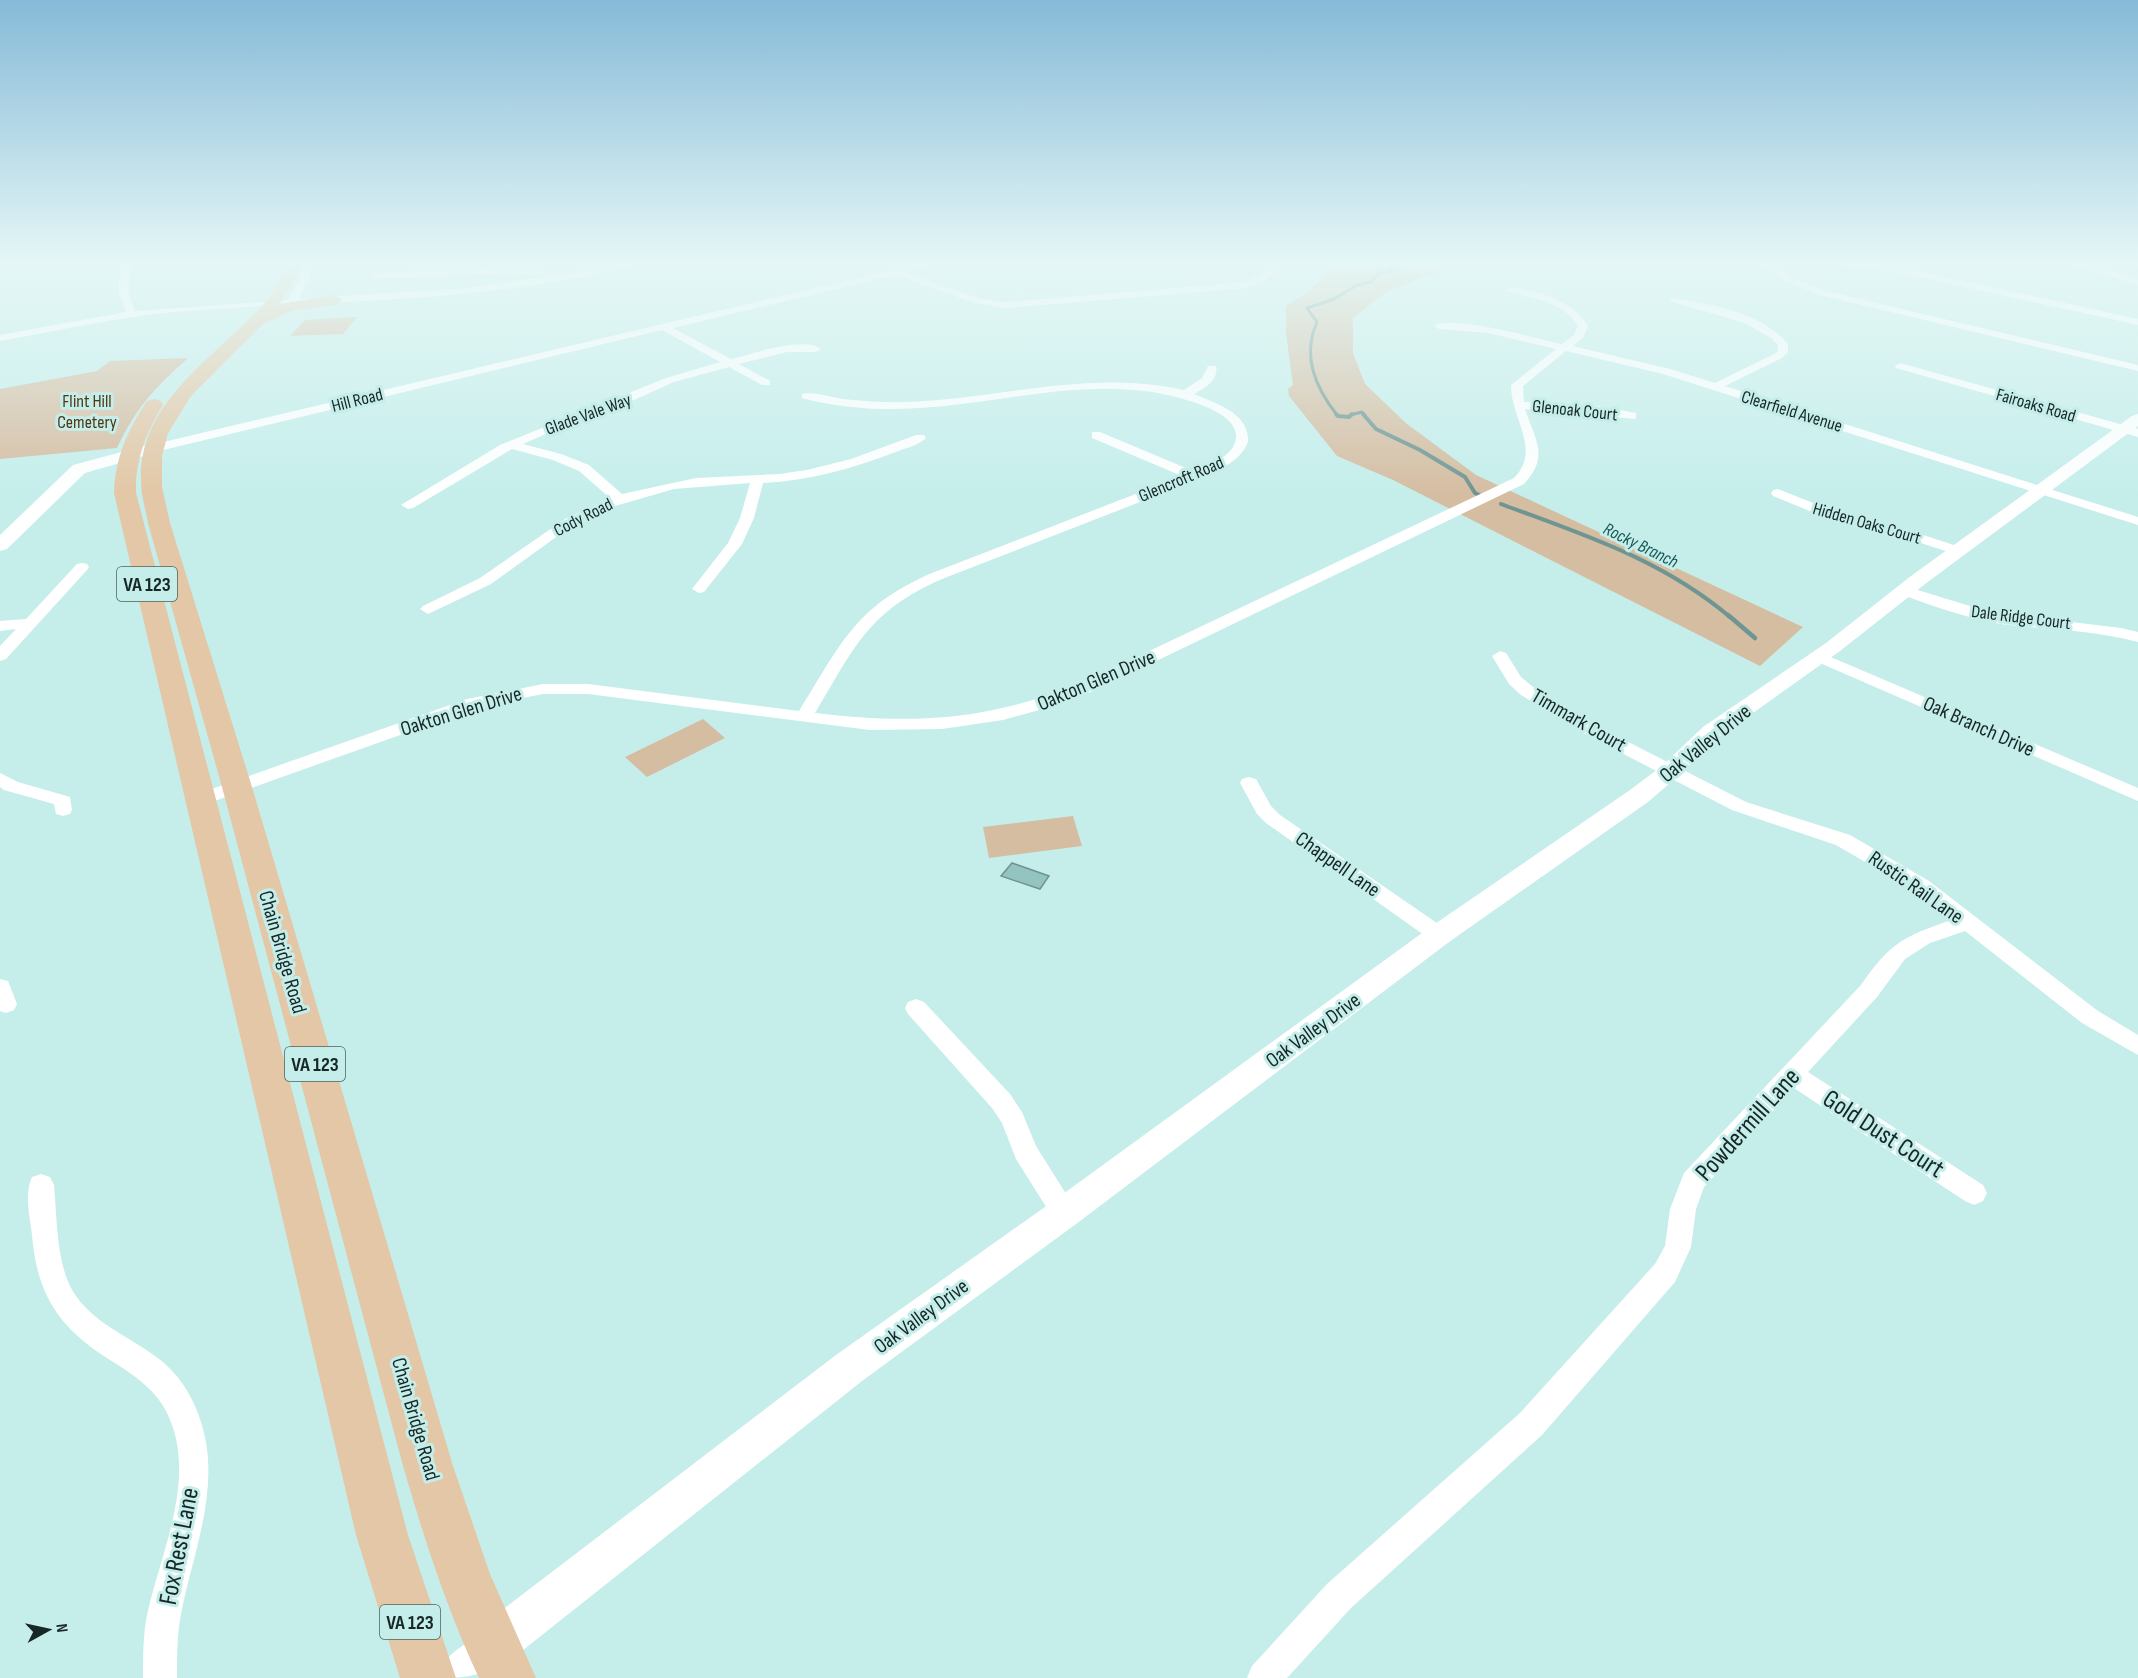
<svg xmlns="http://www.w3.org/2000/svg" width="2138" height="1678" font-family="'Sofia Sans Condensed',sans-serif">
	<style>
		.green { fill: #d5bda2 }
		.water { fill: #94c4c0; stroke: #6e9592; stroke-width: 1.5 }
		.lines { fill: none; stroke-linecap: round; stroke-linejoin: round }
		.stream-far2 { stroke: #6e9592; stroke-width: 3 }
		.stream-far1 { stroke: #6e9592; stroke-width: 4 }
		.stream { stroke: #6e9592; stroke-width: 4.5 }
		.minor { fill: #fff; fill-rule: evenodd }
		.tertiary { fill: #fff; fill-rule: evenodd }
		.primary { fill: #e3c7a6; fill-rule: evenodd }
		.labels { text-anchor: middle; stroke-width: 6; stroke-linejoin: round; paint-order: stroke }
		.far-street-label { font-size: 18px; fill: #172726; stroke: #c5eeeb }
		.far-park-label { font-size: 18px; fill: #503510; stroke: #c5eeeb }
		.far-water-label { font-size: 18px; font-style: italic; fill: #185957; stroke: #c5eeeb }
		.shield { fill: #c5eeeb; stroke: #4b6361; stroke-width: 1.5 }
		.shield-label { font-size: 20px; font-weight: bold; fill: #172726 }
		.street-label { font-size: 21px; fill: #172726; stroke: #c5eeeb }
		.near-street-label { font-size: 26px; fill: #172726; stroke: #c5eeeb }
	</style>
	<rect width="100%" height="100%" fill="#c5eeeb"/>
	<!-- green -->
	<g class="green">
		<path d="M1332,260H1466L1386,292L1353,318V353L1365,384L1407,424L1476,475L1803,627L1760,666L1393,480L1337,456L1289,396L1288,389L1293,385L1286,333V306C1305,294 1325,282 1332,260Z"/>
		<path d="M357,317L343,334L290,336L305,320Z"/>
		<path d="M188,358C155,388 137,406 117,448L0,459V389L97,371L110,361Z"/>
		<path d="M703,719L725,738L647,777L625,757Z"/>
		<path d="M1073,816L1082,846L989,858L983,827Z"/>
	</g>
	<!-- water -->
	<path class="water" d="M1012,863L1049,876L1040,889L1001,876Z"/>
	<g class="lines">
		<!-- stream-far2 -->
		<g class="stream-far2">
			<path d="M1337,415C1315,387 1302,356 1317,322L1307,308L1334,299L1357,285L1371,282L1378,274L1391,271L1392,265L1408,260"/>
			<path d="M1350,415L1362,412L1365,415"/>
		</g>
		<!-- stream-far1 -->
		<g class="stream-far1">
			<path d="M1336,414L1338,416L1349,417L1352,414"/>
			<path d="M1363,414L1376,429L1420,450L1465,477L1475,493L1483,497"/>
			<path d="M1501,504C1584,535 1661,559 1730,617"/>
		</g>
		<!-- stream -->
		<path class="stream" d="M1728,615L1755,638"/>
		<!-- minor -->
		<g class="minor">
			<path d="M121,260H131L128,291L135,311L288,300L299,280L305,260H314L309,280L298,299L467,288L583,271L628,260H644C631,269 584,277 565,280C436,303 305,301 175,312C116,317 58,331 0,341V335L126,312L118,291Z"/>
			<path d="M933,260H949L904,272L981,299L1006,302L1245,282L1264,272V267L1257,260H1267L1273,266L1274,273L1265,281L1246,288L1006,308L975,303L895,275L673,328L731,359C751,354 804,336 821,349L816,352H787L739,364L770,381V385H762L729,367L674,382L625,404L557,429L523,444L561,454L589,465L622,494L696,478L779,474L807,470L851,459L916,435H924L926,438C919,445 906,448 896,452C854,468 809,481 763,483L754,518L742,544L704,592L699,593L692,589L728,543L740,518L750,483L674,489L608,508L559,535L491,584L428,614L420,609L423,606L480,578L565,519L610,498L579,471L553,460L512,449L413,508L408,509L401,505L500,445L666,378L720,362L662,330L155,452L149,448L155,444Z"/>
			<path d="M1755,260H1765L1791,277L1826,291L2138,365V371L1820,295L1785,281Z"/>
			<path d="M1828,260H1852L1896,266L2138,319V325L1896,272L1832,263Z"/>
			<path d="M2058,260H2072L2138,279V285Z"/>
			<path d="M480,268L539,269L544,272L539,275L480,274L377,279L372,276L377,273Z"/>
			<path d="M1511,287C1540,292 1572,299 1588,326L1583,338L1573,346L1670,369L1715,383L1774,354L1778,351V345L1771,338L1745,323L1669,301L1674,298C1711,304 1763,313 1788,344V352L1782,358L1725,386L2138,517V525L1663,374L1566,351L1523,386L1524,402L1597,406L1636,413V419L1525,409C1535,440 1550,456 1524,484L1096,690L1064,703L1003,720L942,729L870,730L588,694H543L479,707L206,804H192L190,800L192,796L467,699L543,684H588L799,711C841,644 855,606 932,573L1182,476L1092,438V432H1100L1193,471C1209,465 1237,456 1236,435C1235,420 1216,411 1204,406C1112,369 1015,402 920,408C881,411 840,408 802,398V394C814,391 830,397 843,399C864,401 885,403 906,402C1002,399 1087,369 1184,390L1202,378L1208,366H1216C1219,380 1205,388 1194,394C1215,403 1250,413 1248,442C1239,464 1217,469 1199,479L942,579C867,612 855,647 815,713C915,725 990,720 1084,682L1514,478C1542,450 1511,419 1511,385L1556,349L1488,333L1439,329L1434,326C1450,314 1539,339 1562,344L1574,335L1578,326C1564,302 1533,298 1508,292L1506,290Z"/>
			<path d="M1900,363L2138,429V437L1896,368L1895,366Z"/>
			<path d="M1778,489L1848,517L1911,531L1963,548L1965,551L1958,555L1902,537L1839,523L1773,496L1771,493L1773,490Z"/>
			<path d="M82,563L87,564L89,567L87,570L6,659L0,661V646L16,629L0,631V621L26,619L77,564Z"/>
			<path d="M1905,586L1989,612L2121,628L2138,632V642C2093,630 2047,630 2001,624C1966,618 1933,606 1900,594L1897,591Z"/>
			<path d="M1500,651L1506,653L1521,677L1533,687L1591,723L1746,802L1850,835L1929,881L2098,1011L2138,1035V1055L2082,1023L1965,931L1930,943L1905,959L1877,997L1808,1072L1983,1185L1987,1193L1983,1201L1974,1205L1965,1201L1794,1088L1704,1187L1696,1209L1691,1247L1675,1282L1542,1435L1351,1608L1287,1678H1247L1252,1666L1327,1584L1520,1413L1655,1264L1665,1246L1670,1209L1684,1173L1861,985C1891,942 1903,937 1951,920L1915,891L1836,845L1732,810L1579,731L1521,695L1509,684L1492,656Z"/>
			<path d="M1819,652L2138,788V801L1813,660L1811,657Z"/>
			<path d="M0,773L18,782L70,797L72,810L70,814L63,816L56,814L54,804L4,790L0,787Z"/>
			<path d="M1249,777L1256,779L1271,806L1280,815L1447,930L1450,935L1447,940L1439,943L1431,940L1266,823L1257,814L1240,783L1242,779Z"/>
			<path d="M0,979L8,981L17,1004L14,1010L6,1013L0,1011Z"/>
			<path d="M916,999L924,1002L1010,1094L1022,1112L1036,1146L1073,1205L1077,1213L1073,1221L1064,1225L1055,1221L1016,1159L1002,1123L992,1108L908,1014L905,1008L908,1002Z"/>
			<path d="M41,1174L50,1177L54,1185C57,1217 56,1254 69,1284C86,1320 125,1334 155,1356C178,1372 193,1396 201,1422C222,1487 193,1551 181,1614C177,1635 177,1657 177,1678H143C143,1657 143,1635 147,1615C161,1551 199,1475 166,1411C154,1388 131,1373 110,1360C59,1328 37,1295 32,1235C30,1218 24,1193 32,1177Z"/>
			<path d="M492,1629L504,1634L509,1646C494,1678 466,1678 433,1678C442,1657 471,1638 492,1629Z"/>
		</g>
		<!-- tertiary -->
		<g class="tertiary">
			<path d="M2138,414V426L1925,584L1840,651L1719,737L1678,776L1648,802L1449,942L1076,1224L862,1381L508,1662L492,1668L476,1662L470,1646L476,1630L836,1355L1052,1202L1429,928L1630,790L1662,766L1703,727L1826,643L1911,576L2132,416Z"/>
			<path d="M155,443L161,445L163,448L161,451L85,473L7,549L0,551V535L73,465Z"/>
		</g>
		<!-- primary -->
		<g class="primary">
			<path d="M287,260H301L296,277L280,304L334,295L342,300L334,305L291,311L263,324L191,396L168,433L162,456V487L170,523L252,787L453,1466L490,1574L536,1678H479C447,1610 424,1538 403,1466L222,787L148,523C146,510 141,496 141,482C138,413 195,371 241,327C262,308 280,288 287,260Z"/>
			<path d="M154,399L161,401L163,405C146,433 135,460 136,493L408,1535L456,1678H400L356,1535L114,493C115,458 128,429 147,401Z"/>
		</g>
	</g>
	<!-- sky -->
	<linearGradient id="sky" x2="0" y2="1"><stop stop-color="#86bad8"/><stop offset="0.53" stop-color="#e5f7f6"/><stop offset="1" stop-color="#e5f7f6" stop-opacity="0"/></linearGradient>
	<rect width="2138" height="495" fill="url(#sky)"/>
	<g class="labels">
		<!-- far-street labels -->
		<g class="far-street-label">
			<text transform="translate(357 400) rotate(-14)" y="6">Hill Road</text>
			<text transform="translate(2036 405) rotate(16)" y="6">Fairoaks Road</text>
			<text transform="translate(1575 410) rotate(6)" y="6">Glenoak Court</text>
			<text transform="translate(1792 411) rotate(17)" y="6">Clearfield Avenue</text>
			<text transform="translate(588 414) rotate(-20)" y="6">Glade Vale Way</text>
			<text transform="translate(1181 479) rotate(-23)" y="6">Glencroft Road</text>
			<text transform="translate(583 517) rotate(-27)" y="6">Cody Road</text>
			<text transform="translate(1867 523) rotate(16)" y="6">Hidden Oaks Court</text>
			<text transform="translate(2021 617) rotate(7)" y="6">Dale Ridge Court</text>
		</g>
		<!-- far-park labels -->
		<g class="far-park-label">
			<text x="87" y="407">Flint Hill<tspan x="87" dy="21">Cemetery</tspan></text>
		</g>
		<!-- far-water labels -->
		<g class="far-water-label">
			<text transform="translate(1641 545) rotate(26)" y="6">Rocky Branch</text>
		</g>
		<!-- shield labels -->
		<g class="shield">
			<rect x="117" y="567" width="60" height="34" rx="4.5"/>
			<rect x="285" y="1047" width="60" height="34" rx="4.5"/>
			<rect x="380" y="1605" width="60" height="34" rx="4.5"/>
		</g>
		<g class="shield-label">
			<text x="147" y="591">VA 123</text>
			<text x="315" y="1071">VA 123</text>
			<text x="410" y="1629">VA 123</text>
		</g>
		<!-- street labels -->
		<g class="street-label">
			<text transform="translate(1096 680) rotate(-23)" y="7">Oakton Glen Drive</text>
			<text transform="translate(461 711) rotate(-17)" y="7">Oakton Glen Drive</text>
			<text transform="translate(1579 720) rotate(30)" y="7">Timmark Court</text>
			<text transform="translate(1979 726) rotate(24)" y="7">Oak Branch Drive</text>
			<text transform="translate(1705 743) rotate(-39)" y="7">Oak Valley Drive</text>
			<text transform="translate(1338 864) rotate(35)" y="7">Chappell Lane</text>
			<text transform="translate(1916 887) rotate(35)" y="7">Rustic Rail Lane</text>
			<text transform="translate(283 952) rotate(74)" y="7">Chain Bridge Road</text>
			<text transform="translate(1313 1030) rotate(-36)" y="7">Oak Valley Drive</text>
			<text transform="translate(921 1316) rotate(-36)" y="7">Oak Valley Drive</text>
			<text transform="translate(416 1419) rotate(74)" y="7">Chain Bridge Road</text>
		</g>
		<!-- near-street labels -->
		<g class="near-street-label">
			<text transform="translate(1747 1124) rotate(-48)" y="9">Powdermill Lane</text>
			<text transform="translate(1884 1133) rotate(33)" y="9">Gold Dust Court</text>
			<text transform="translate(178 1546) rotate(-79)" y="9">Fox Rest Lane</text>
		</g>
	</g>
	<!-- north arrow -->
	<g transform="translate(48 1630) rotate(82)" stroke="#c5eeeb" stroke-width="4.5" paint-order="stroke">
	<path d="M0-4.5L10 22L0 15L-10 22Z" fill="#172726"/>
	<text y="-9" font-size="16" font-weight="bold" text-anchor="middle" fill="#172726">N</text>
	</g>
</svg>
